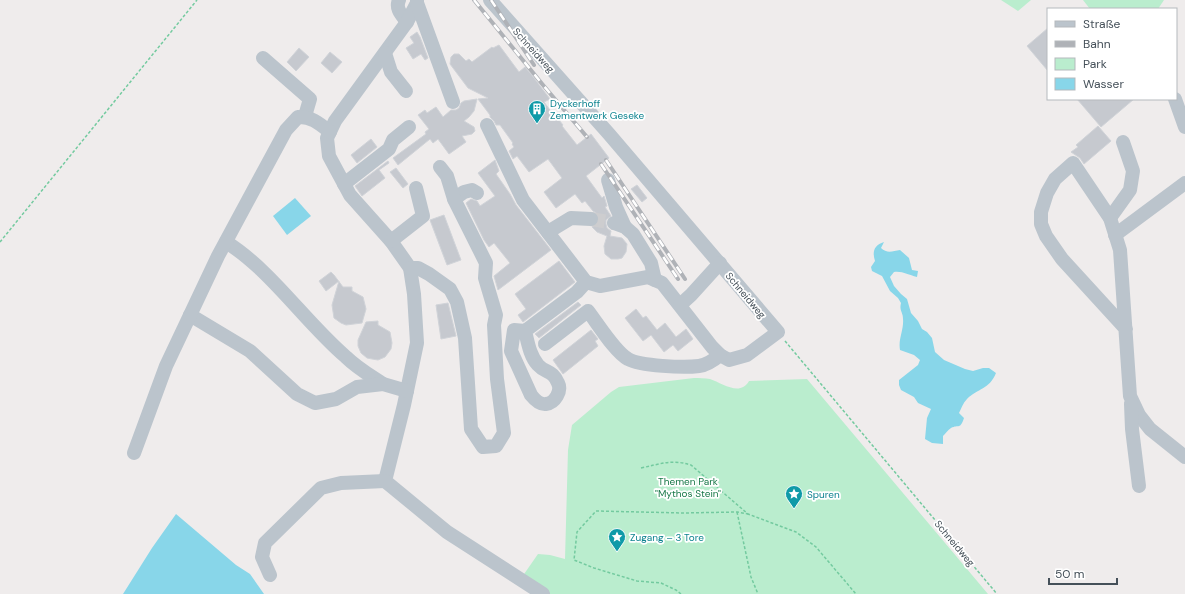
<svg xmlns="http://www.w3.org/2000/svg" width="1185" height="594" font-family="'DM Sans',sans-serif">
	<style>
		.green { fill: #baedce }
		.water { fill: #88d6e9 }
		.building { fill: #c6c9cf; stroke: #d0d3d8 }
		.lines { fill: none; stroke-linecap: round; stroke-linejoin: round }
		.minor-tunnel { stroke: #cdcdcf; stroke-width: 14; stroke-dasharray: 14 7; stroke-linecap: butt }
		.path { stroke: #73ca9f; stroke-width: 1.5; stroke-dasharray: 3 2; stroke-linecap: butt }
		.minor { stroke: #bbc4cc; stroke-width: 14 }
		.rail-casing { stroke: #afb2b7; stroke-width: 4 }
		.rail { stroke: #fff; stroke-width: 2.5; stroke-dasharray: 8; stroke-linecap: butt }
		.labels { text-anchor: middle; stroke-width: 3.5; stroke-linejoin: round; paint-order: stroke }
		.street-label { font-size: 10px; fill: #455059; stroke: #fff }
		.culture-label { font-size: 10px; fill: #0d838f; stroke: #fff; text-anchor: start }
		.park-label { font-size: 10px; fill: #187848; stroke: #fff }
	</style>
	<rect width="100%" height="100%" fill="#efecec"/>
	<!-- green -->
	<g class="green">
		<path d="M1001,0H1031L1018,11Z"/>
		<path d="M1083,0H1164L1158,9H1090Z"/>
		<path d="M694,378C699,378 705,378 710,379C722,383 740,397 749,381L807,379L988,594H547L522,577L538,554L550,555L565,559L568,450L572,425L611,392L619,387Z"/>
	</g>
	<!-- water -->
	<g class="water">
		<path d="M295,198L311,216L287,235L273,216Z"/>
		<path d="M884,242L881,248C887,254 893,251 900,250L909,258L912,270L918,271L917,277C908,275 903,271 894,272L890,277L894,286L901,294L907,299L911,313L918,321L922,329L927,332L932,338L935,352L944,360L965,369L973,371L983,368H989L996,373C989,390 978,388 967,399C963,403 961,409 959,413L964,418C960,430 959,424 951,428C948,430 945,434 943,436V444L932,443L925,439L927,418L931,409L918,403L914,397L901,390L899,385V380L918,365L920,360L914,355L900,350C898,339 904,330 903,319C903,312 899,311 901,303L898,298L890,291L882,276L872,271L871,267L875,261C872,252 874,245 884,242Z"/>
		<path d="M176,514L236,565L250,574L264,594H123L152,548Z"/>
	</g>
	<!-- building -->
	<g class="building">
		<path d="M1048,28V71L1027,46Z"/>
		<path d="M417,32L420,37L428,58L425,60L421,54L413,59L406,48L414,43L410,37Z"/>
		<path d="M499,45L519,72L525,67L531,74L550,99L544,102L555,117L557,116L559,120L563,125L562,126L577,145L591,134L609,158L586,176L602,198L604,196L607,206L605,207L611,216L606,220V224L607,228L611,231L610,236L622,238L627,244L626,252L622,258L618,259H611L605,254L604,246L607,236L597,232L592,227L598,223L599,215L593,211L585,201L582,203L575,194L556,208L544,192L562,178L548,159L529,172L517,156L513,159L509,151L514,147L512,144L513,143L500,125H496L494,121L490,117V115L478,99L488,98L468,88L450,64L451,57L454,54H459L466,61L469,59L472,62L492,47L493,48Z"/>
		<path d="M299,48L309,57L296,71L287,62Z"/>
		<path d="M330,52L342,62L332,73L321,63Z"/>
		<path d="M477,99L474,111L469,117L464,121L474,127L475,131L472,134L462,136L466,142L449,154L438,139L433,143L430,139L398,165L393,158L426,134L425,132L429,129L418,115L425,110L427,113L436,107L443,117L451,110H456L459,108L461,103L464,101Z"/>
		<path d="M1077,99H1134L1101,127Z"/>
		<path d="M1098,126L1111,141L1084,164L1080,158L1071,152L1078,147L1076,145Z"/>
		<path d="M371,139L377,147L357,163L351,155Z"/>
		<path d="M495,160L499,171L496,174L510,194L516,205L551,250L498,290L494,276L510,263L494,243L489,247L484,240L466,203L471,199L477,201L480,206L495,196L478,173Z"/>
		<path d="M388,161L389,163L379,170L385,178L362,196L355,186Z"/>
		<path d="M396,168L408,184L403,188L390,172Z"/>
		<path d="M637,185L647,198L642,202L631,189Z"/>
		<path d="M444,215L461,260L447,265L430,220Z"/>
		<path d="M559,261L575,282L523,322L518,315L526,309L515,294Z"/>
		<path d="M331,272L334,275L343,287H352V291L363,297L366,309L362,323L346,325L341,323L334,318L332,305L339,281L326,291L319,281Z"/>
		<path d="M578,302L581,305L539,338L535,334Z"/>
		<path d="M448,303L456,336L441,339L436,305Z"/>
		<path d="M636,309L643,318L646,316L657,330L665,323L676,337L686,329L693,339L678,351L673,345L664,352L651,335L643,341L625,318Z"/>
		<path d="M378,321V325L390,332L392,343L391,349L385,357L378,360L372,359L367,358L361,353L358,346V340L366,322Z"/>
		<path d="M591,330L598,339L595,341L598,346L563,374L553,360Z"/>
	</g>
	<g class="lines">
		<!-- minor-tunnel -->
		<path class="minor-tunnel" d="M591,219L614,223"/>
		<!-- path -->
		<g class="path">
			<path d="M0,242L197,0"/>
			<path d="M785,341L997,594"/>
			<path d="M641,468C660,464 672,459 691,465L748,514L796,532L816,547L856,594"/>
			<path d="M737,512L751,577L758,594"/>
			<path d="M681,594L676,590L661,583L637,581L594,568L574,560L577,532L596,511L684,513L737,512L748,514"/>
		</g>
		<!-- minor -->
		<g class="minor">
			<path d="M399,0C395,9 402,15 407,22"/>
			<path d="M417,0V3L407,22L335,121L327,138L329,156L350,195L391,241L410,268L414,294L417,343L404,405L385,481L447,532L543,594"/>
			<path d="M417,3L453,102"/>
			<path d="M385,53L391,72L406,91"/>
			<path d="M263,58L310,99L305,116"/>
			<path d="M1175,99L1185,127"/>
			<path d="M487,125L523,200L586,282L600,286L648,277L662,283L712,347L720,355L729,360L747,355L778,332L609,134L490,0"/>
			<path d="M608,180L616,207L625,227"/>
			<path d="M344,184L389,149L393,140L409,127"/>
			<path d="M454,199L464,192L472,190L477,193"/>
			<path d="M1110,218L1130,190L1133,171L1123,142"/>
			<path d="M614,223L625,227L633,234L651,263L655,280"/>
			<path d="M548,232L571,218L591,219"/>
			<path d="M1115,235L1185,183"/>
			<path d="M391,241L423,216L416,188"/>
			<path d="M226,242C272,271 305,322 346,357C357,368 371,376 383,384"/>
			<path d="M410,268H418L429,274L450,289L457,302L465,338L471,429L483,447L496,446L504,433L497,379L494,325L496,315L485,278L486,263L454,199L447,176L440,167"/>
			<path d="M680,305L691,295L720,263"/>
			<path d="M190,315L250,351L297,394L315,403L336,399L357,387L383,384L407,391"/>
			<path d="M1126,329L1062,259L1046,236L1041,224V212L1047,193L1055,179L1073,163L1110,218L1120,250L1130,396L1139,415L1150,429L1185,457"/>
			<path d="M525,331L514,330L511,351L531,395C535,400 540,405 546,404C555,403 562,391 558,383C553,370 545,373 538,365C530,356 528,343 525,331L577,292L586,282"/>
			<path d="M545,344L588,311C598,324 615,352 628,359C640,366 684,368 699,366C707,365 714,360 720,355"/>
			<path d="M1131,404L1132,429L1139,486"/>
			<path d="M134,453L166,366L218,256L286,130L298,117C311,116 320,124 330,132"/>
			<path d="M270,575L262,557L265,543L321,488L341,483L385,481"/>
		</g>
		<defs>
			<g id="rail">
				<path d="M474,0L543,85L587,137"/>
				<path d="M491,0L534,65"/>
				<path d="M606,160L685,279"/>
				<path d="M601,164L678,279"/>
			</g>
		</defs>
		<!-- rail casing -->
		<use href="#rail" class="rail-casing"/>
		<!-- rail -->
		<use href="#rail" class="rail"/>
	</g>
	<!-- icons -->
	<defs>
		<symbol id="building-pin" viewBox="-11 -11 22 30"><path d="M0 17L-7.5 6A9.5 9.5 0 1 1 7.5 6Z" fill="#0f9aa8" stroke="#fff"/><path d="M-4-6H4V6H1V3H-1V6H-4ZM-2.5-4.3h1.7v1.8h-1.7ZM.8-4.3h1.7v1.8H.8ZM-2.5-1h1.7V.8h-1.7ZM.8-1h1.7V.8H.8Z" fill="#fff"/></symbol>
		<symbol id="sight-pin" viewBox="-11 -11 22 30"><path d="M0 17L-7.5 6A9.5 9.5 0 1 1 7.5 6Z" fill="#0f9aa8" stroke="#fff"/><path d="M0-6L1.8-2.2L6-1.7L2.9 1.2L3.7 5.4L0 3.3L-3.7 5.4L-2.9 1.2L-6-1.7L-1.8-2.2Z" fill="#fff"/></symbol>
	</defs>
	<g fill-rule="evenodd">
		<use href="#building-pin" x="527" y="99" width="20" height="27"/>
		<use href="#sight-pin" x="784" y="484" width="20" height="27"/>
		<use href="#sight-pin" x="607" y="527" width="20" height="27"/>
	</g>
	<g class="labels">
		<!-- street labels -->
		<g class="street-label">
			<text transform="translate(534 50) rotate(48)" y="4">Schneidweg</text>
			<text transform="translate(746 295) rotate(50)" y="4">Schneidweg</text>
			<text transform="translate(955 543) rotate(50)" y="4">Schneidweg</text>
		</g>
		<!-- culture labels -->
		<g class="culture-label">
			<text x="550" y="107">Dyckerhoff<tspan x="550" dy="12">Zementwerk Geseke</tspan></text>
			<text x="807" y="498">Spuren</text>
			<text x="630" y="541">Zugang – 3 Tore</text>
		</g>
		<!-- park labels -->
		<g class="park-label">
			<text x="688" y="485">Themen Park<tspan x="688" dy="12">"Mythos Stein"</tspan></text>
		</g>
	</g>
	<!-- legend -->
	<rect x="1047" y="8" width="130" height="92" fill="#ffffff" stroke="#b5b9bd"/>
	<rect x="1055" y="21" width="20" height="6" fill="#bbc4cc" stroke="#b5b9bd"/>
	<text x="1083" y="28" font-size="12" fill="#455059">Straße</text>
	<rect x="1055" y="41" width="20" height="6" fill="#afb2b7" stroke="#b5b9bd"/>
	<text x="1083" y="48" font-size="12" fill="#455059">Bahn</text>
	<rect x="1055" y="58" width="20" height="12" fill="#baedce" stroke="#b5b9bd"/>
	<text x="1083" y="68" font-size="12" fill="#455059">Park</text>
	<rect x="1055" y="78" width="20" height="12" fill="#88d6e9" stroke="#b5b9bd"/>
	<text x="1083" y="88" font-size="12" fill="#455059">Wasser</text>
	<!-- scale -->
	<path d="M1049 578v6h68v-6" fill="none" stroke="#455059" stroke-width="2"/>
	<text x="1055" y="578" font-size="12" fill="#455059" stroke="#ffffff" stroke-width="3" paint-order="stroke">50 m</text>
</svg>
